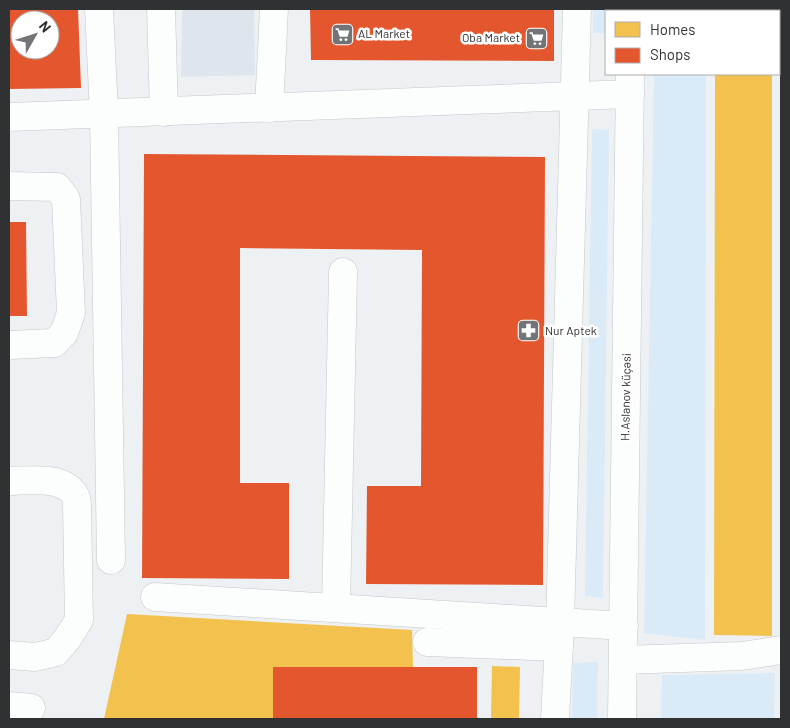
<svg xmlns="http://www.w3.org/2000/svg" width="790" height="728" font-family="Barlow,sans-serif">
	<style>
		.built { fill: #dee5ed }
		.green { fill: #dbeaf7 }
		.homes { fill: #f2c14e }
		.shops { fill: #e4572e; fill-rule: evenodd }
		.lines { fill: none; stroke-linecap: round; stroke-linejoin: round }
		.minor-casing { stroke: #c4c6c8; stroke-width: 29 }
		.minor { stroke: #fcfdfd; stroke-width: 28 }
		.labels { text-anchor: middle; stroke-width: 5; stroke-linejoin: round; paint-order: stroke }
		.poi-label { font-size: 12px; fill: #2f3133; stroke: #fff; text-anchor: start }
		.street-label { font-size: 12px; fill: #2f3133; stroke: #fff }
	</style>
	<rect width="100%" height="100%" fill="#eef1f4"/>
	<!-- built -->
	<path class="built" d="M182,9H254L255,75L181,77Z"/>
	<!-- green -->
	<g class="green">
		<path d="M593,9H609V11H606V33H593Z"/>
		<rect x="656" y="9" width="118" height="2"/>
		<path d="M654,74H706L705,640L644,633Z"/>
		<path d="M592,129L609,130L603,598L585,596Z"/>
		<path d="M598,662L597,719H572L573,663Z"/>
		<path d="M775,673L774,719H661L662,675Z"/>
	</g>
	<!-- homes -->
	<g class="homes">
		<path d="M715,74H772V636L714,635Z"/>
		<path d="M127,614L412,630L413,667H273V719H104Z"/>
		<path d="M492,666L520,667L519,719H491Z"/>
	</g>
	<!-- shops -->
	<g class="shops">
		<path d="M9,9H78L81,88L9,89ZM20,20H50V50H20Z"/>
		<path d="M310,9H554V61L311,60Z"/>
		<path d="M144,154L545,157L543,585L366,584L367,486H421L422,250L240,248V483H289V579L142,578Z"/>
		<path d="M9,222H26L27,316H9Z"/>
		<rect x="273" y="667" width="204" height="52"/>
	</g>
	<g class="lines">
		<defs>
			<g id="minor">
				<path d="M99,9L104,114L111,560"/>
				<path d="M161,9L164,112"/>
				<path d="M631,11V9"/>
				<path d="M269,108L274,9"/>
				<path d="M9,117L630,94"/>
				<path d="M9,186L57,187L66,199L71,313L64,333L54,343L9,345"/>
				<path d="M9,481C27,481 62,475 74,494C76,496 77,502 77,505L79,620L67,639L56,652L36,657L9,655"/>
				<path d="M155,597L624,626"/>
				<path d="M336,608L343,272"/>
				<path d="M427,642L559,647"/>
				<path d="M623,660L742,656L781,650"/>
				<path d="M9,706L31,708"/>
				<path d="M555,719L560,623L577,9"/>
				<path d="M622,719L630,74"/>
			</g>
		</defs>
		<!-- minor casing -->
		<use href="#minor" class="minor-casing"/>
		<!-- minor -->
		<use href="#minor" class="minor"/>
	</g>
	<!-- icons -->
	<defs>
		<symbol id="supermarket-square" viewBox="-11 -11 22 22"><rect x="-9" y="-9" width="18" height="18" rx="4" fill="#727477" stroke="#fff"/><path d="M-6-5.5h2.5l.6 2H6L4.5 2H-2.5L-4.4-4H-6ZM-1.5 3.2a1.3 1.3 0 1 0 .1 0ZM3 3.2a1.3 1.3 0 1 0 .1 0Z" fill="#fff"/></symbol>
		<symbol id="pharmacy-square" viewBox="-11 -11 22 22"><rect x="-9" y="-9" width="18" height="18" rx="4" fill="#727477" stroke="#fff"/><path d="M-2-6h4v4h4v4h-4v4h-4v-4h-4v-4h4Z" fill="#fff"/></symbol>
	</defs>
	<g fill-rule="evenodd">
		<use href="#supermarket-square" x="330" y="22" width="25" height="25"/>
		<use href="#supermarket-square" x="524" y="26" width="25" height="25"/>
		<use href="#pharmacy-square" x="516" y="318" width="25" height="25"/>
	</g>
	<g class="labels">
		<!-- poi labels -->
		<g class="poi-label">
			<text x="358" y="38">AL Market</text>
			<text x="520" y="42" text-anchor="end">Oba Market</text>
			<text x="545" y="335">Nur Aptek</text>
		</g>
		<!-- street labels -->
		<g class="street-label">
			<text transform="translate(626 397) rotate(-89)" y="4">H.Aslanov küçəsi</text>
		</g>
	</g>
	<!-- border -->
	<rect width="790" height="728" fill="none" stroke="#2f3133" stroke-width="20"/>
	<!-- legend -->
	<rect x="605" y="10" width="175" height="65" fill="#ffffff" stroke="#acadad"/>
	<rect x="615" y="22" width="25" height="15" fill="#f2c14e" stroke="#acadad"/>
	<text x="650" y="35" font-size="15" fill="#2f3133">Homes</text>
	<rect x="615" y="48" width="25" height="15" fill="#e4572e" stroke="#acadad"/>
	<text x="650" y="60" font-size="15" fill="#2f3133">Shops</text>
	<!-- north arrow -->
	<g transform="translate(35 35) rotate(51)"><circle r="24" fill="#ffffff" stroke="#acadad"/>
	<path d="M0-4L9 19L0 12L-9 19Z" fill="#727477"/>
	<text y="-8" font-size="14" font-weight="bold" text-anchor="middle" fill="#2f3133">N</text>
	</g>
</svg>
